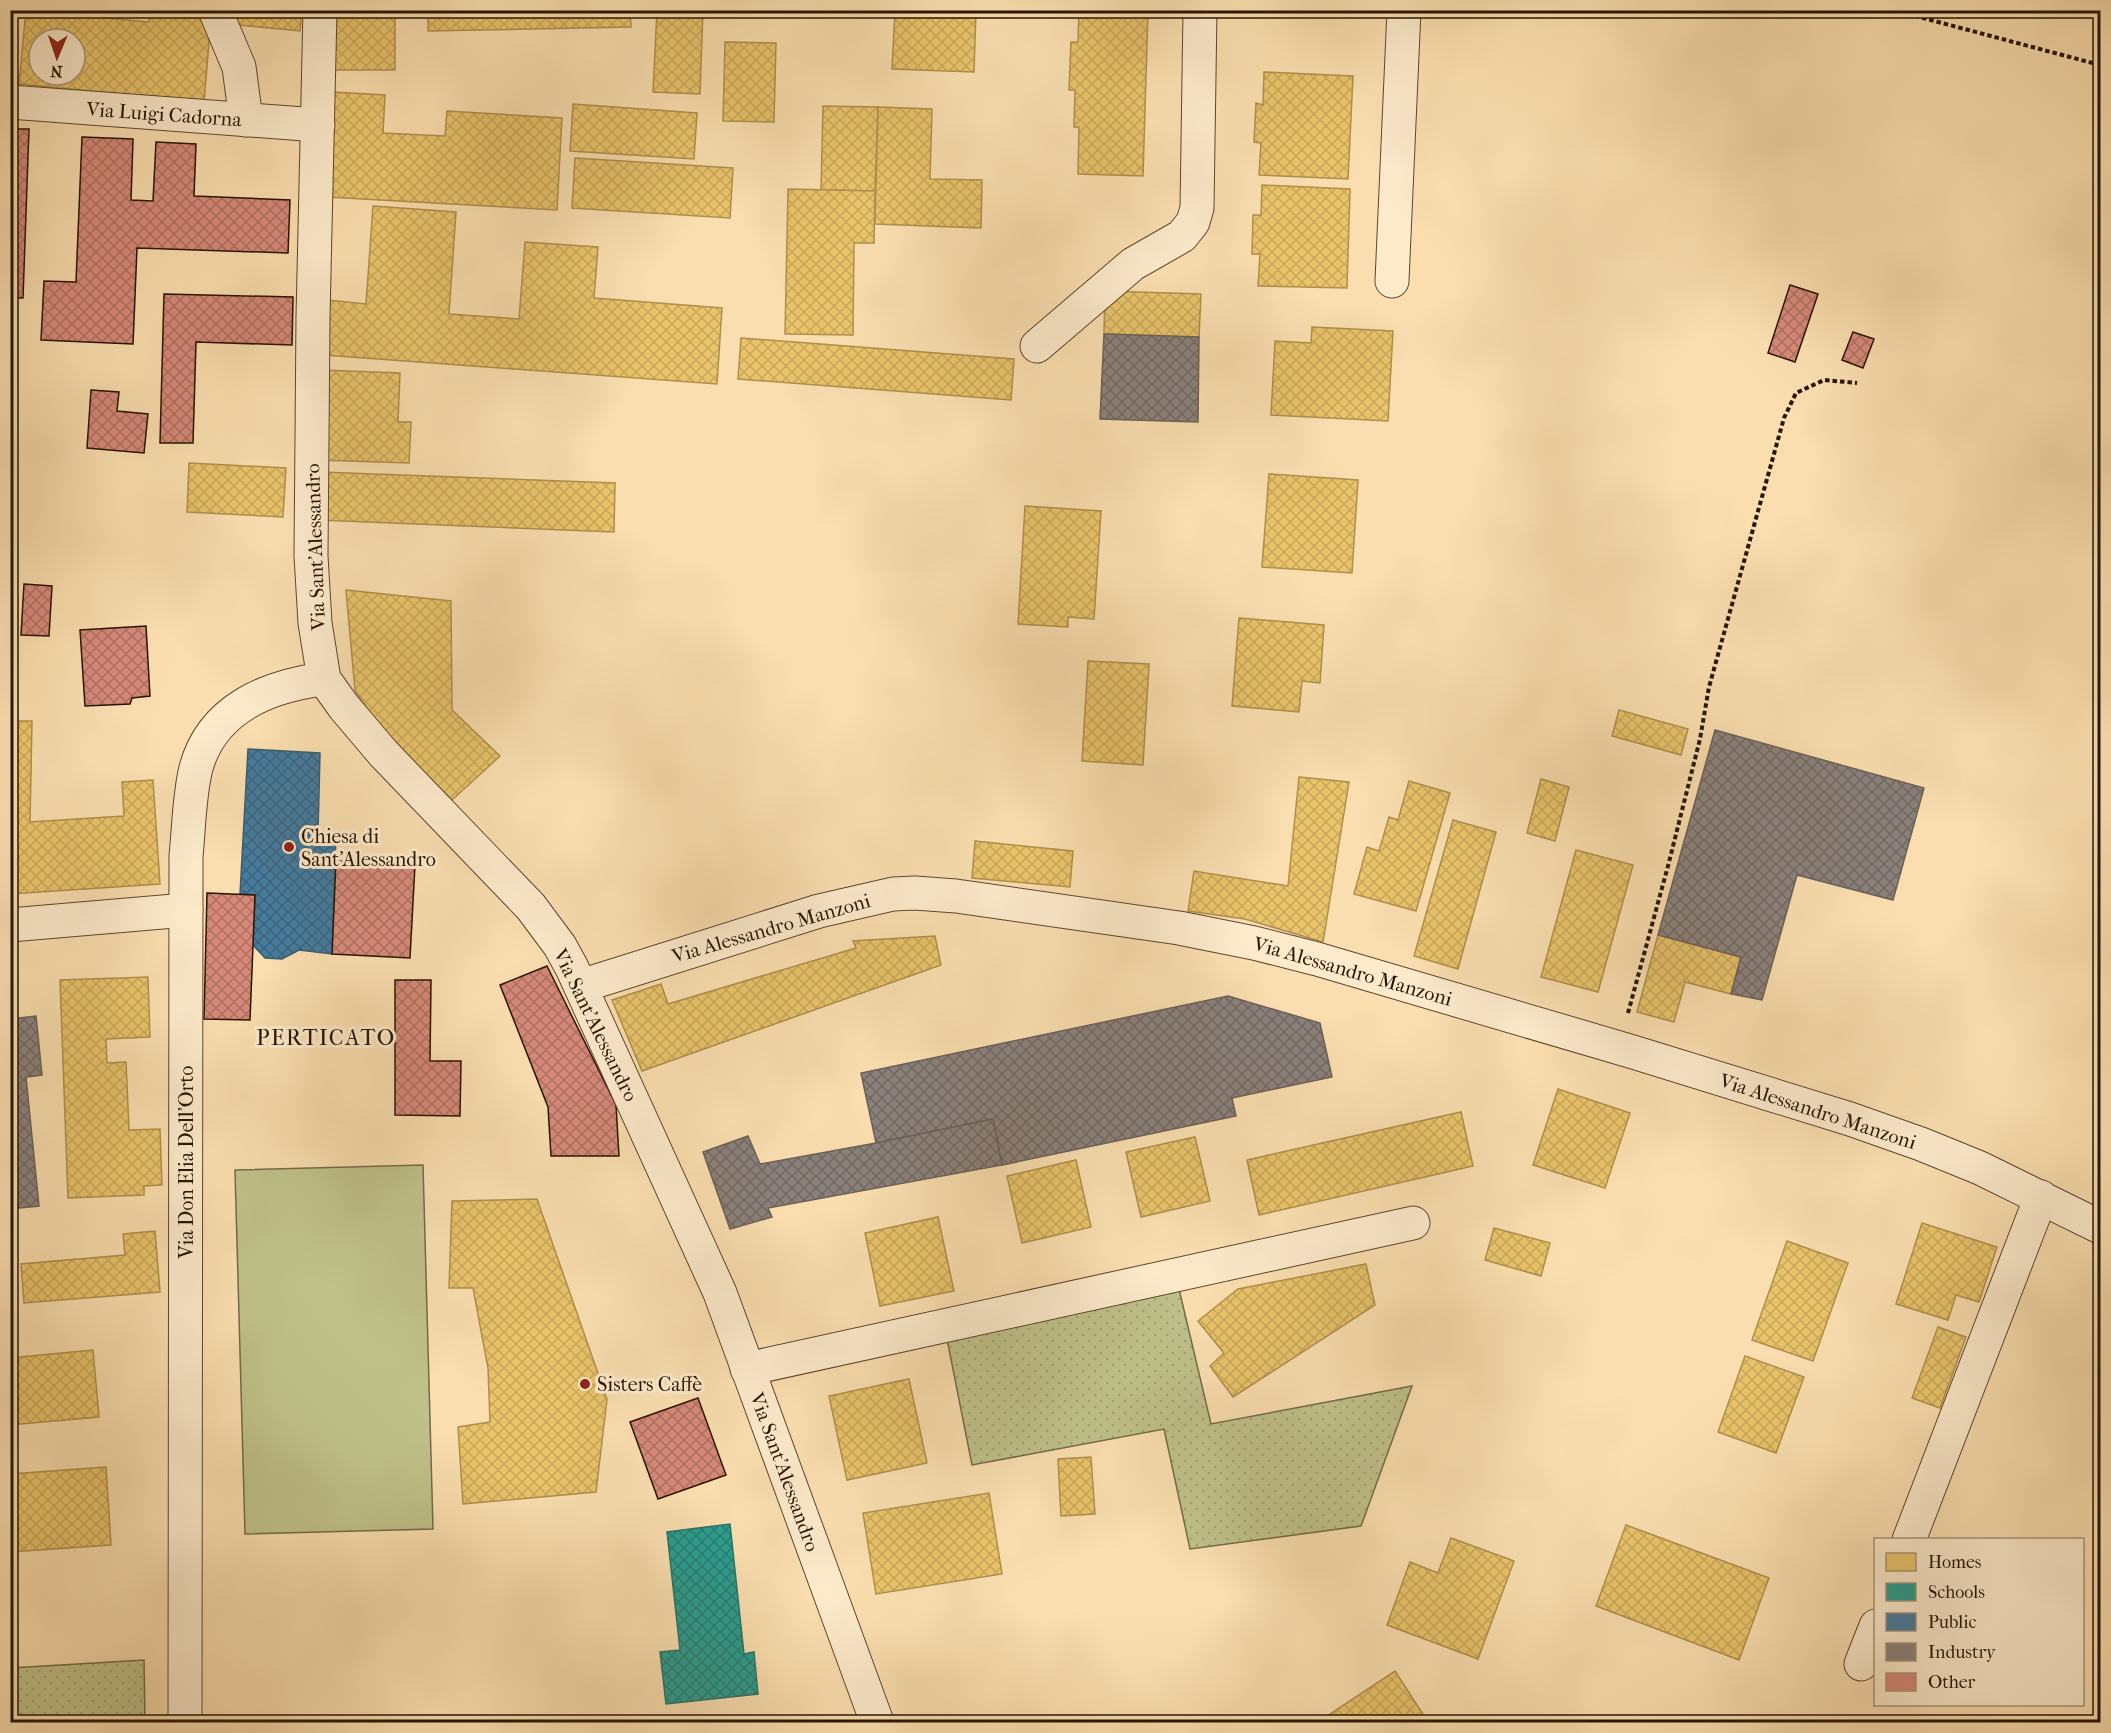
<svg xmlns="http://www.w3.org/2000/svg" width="2111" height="1733" font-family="'IM FELL French Canon',serif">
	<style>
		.grass { fill: url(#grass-dots); stroke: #736a46; stroke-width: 1.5 }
		.garden { fill: #bfc18a; stroke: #736a46; stroke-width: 1.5 }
		.homes { fill: url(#homes-cross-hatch); stroke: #af8f4b; stroke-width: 1.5; fill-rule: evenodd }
		.schools { fill: url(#schools-cross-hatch); stroke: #297465; stroke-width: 1.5 }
		.public { fill: url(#public-cross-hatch); stroke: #3c5c6e; stroke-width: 1.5 }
		.industry { fill: url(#industry-cross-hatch); stroke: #6c6057; stroke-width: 1.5 }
		.building { fill: url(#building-cross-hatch); stroke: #271402; stroke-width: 1.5 }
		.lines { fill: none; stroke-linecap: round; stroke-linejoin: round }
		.minor-casing { stroke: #5c462d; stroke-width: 35 }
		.path { stroke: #271402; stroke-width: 4; stroke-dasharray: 4.5 3; stroke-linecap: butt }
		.minor { stroke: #fceacb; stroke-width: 33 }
		.poi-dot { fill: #8f2418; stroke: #fceacb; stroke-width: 2 }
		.labels { text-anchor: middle; stroke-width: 6; stroke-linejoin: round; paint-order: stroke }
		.street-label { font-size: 20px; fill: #271402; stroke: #fceacb }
		.poi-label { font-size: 20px; fill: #271402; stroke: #fceacb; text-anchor: start }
		.quarter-label { font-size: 22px; letter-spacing: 1.5px; fill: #271402; stroke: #fceacb }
	</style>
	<defs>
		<pattern id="grass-dots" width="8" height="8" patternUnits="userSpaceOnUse" patternTransform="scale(1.5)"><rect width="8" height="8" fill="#bfc18a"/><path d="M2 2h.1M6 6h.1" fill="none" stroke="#a4a575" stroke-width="1.8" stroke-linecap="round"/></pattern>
		<pattern id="homes-cross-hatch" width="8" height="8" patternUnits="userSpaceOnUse" patternTransform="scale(1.5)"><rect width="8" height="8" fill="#e9c46a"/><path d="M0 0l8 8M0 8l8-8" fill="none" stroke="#c8a85a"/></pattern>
		<pattern id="schools-cross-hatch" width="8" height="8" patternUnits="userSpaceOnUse" patternTransform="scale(1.5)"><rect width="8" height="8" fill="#2a9d8f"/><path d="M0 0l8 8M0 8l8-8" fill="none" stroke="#247f73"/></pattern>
		<pattern id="public-cross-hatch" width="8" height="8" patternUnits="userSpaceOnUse" patternTransform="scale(1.5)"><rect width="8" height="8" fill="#457b9d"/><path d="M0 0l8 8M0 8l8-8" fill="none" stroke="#3a647e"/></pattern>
		<pattern id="industry-cross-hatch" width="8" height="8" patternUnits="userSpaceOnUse" patternTransform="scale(1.5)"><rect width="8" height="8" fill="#8a817c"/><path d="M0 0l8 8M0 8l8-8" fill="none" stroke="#716863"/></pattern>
		<pattern id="building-cross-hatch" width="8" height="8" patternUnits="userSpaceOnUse" patternTransform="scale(1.5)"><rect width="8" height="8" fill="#d68979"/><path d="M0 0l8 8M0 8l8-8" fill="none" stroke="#ae6f61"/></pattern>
	</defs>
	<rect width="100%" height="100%" fill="#fadeaf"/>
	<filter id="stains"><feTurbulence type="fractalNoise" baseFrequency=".00333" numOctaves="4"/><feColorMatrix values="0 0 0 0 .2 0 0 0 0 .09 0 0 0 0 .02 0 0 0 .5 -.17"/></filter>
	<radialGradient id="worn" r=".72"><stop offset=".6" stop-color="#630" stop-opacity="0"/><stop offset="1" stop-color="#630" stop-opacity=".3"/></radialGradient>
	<!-- grass -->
	<g class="grass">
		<path d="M1179,1289L1211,1424L1412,1386L1361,1526L1190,1549L1164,1429L972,1465L947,1339Z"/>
		<path d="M144,1660L145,1722H11V1668Z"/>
	</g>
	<!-- garden -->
	<path class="garden" d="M423,1165L433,1529L245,1534L235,1170Z"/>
	<!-- homes -->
	<g class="homes">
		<path d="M26,10H74L73,15L149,22L150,12L211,18L204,102L19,84ZM39,39H75V75H39Z"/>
		<path d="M230,10H302L300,31L229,24Z"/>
		<path d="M332,10H395V70H331Z"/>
		<path d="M428,10H630L631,27L428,31Z"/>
		<path d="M657,10H703L700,94L653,92Z"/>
		<path d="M895,10H976L974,72L892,69Z"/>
		<path d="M1079,10H1148L1143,176L1078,174L1079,127H1074L1075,90H1069L1071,42H1078Z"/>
		<path d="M725,42L776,43L774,122L723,121Z"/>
		<path d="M1264,72L1353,76L1348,179L1259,175L1261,143L1254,142L1256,103L1263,105Z"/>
		<path d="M333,92L385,95L383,133L445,136L447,111L562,118L557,210L327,197Z"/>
		<path d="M573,104L697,113L694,159L570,151Z"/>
		<path d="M823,106L878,107L875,191L821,190Z"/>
		<path d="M878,107L932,109L930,179L982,180L981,228L875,224Z"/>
		<path d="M575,158L733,168L730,218L572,208Z"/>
		<path d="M1262,185L1350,189L1347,288L1258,286L1260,254H1252L1253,215H1261Z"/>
		<path d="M788,189L875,191L874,243H854L853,335L785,334Z"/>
		<path d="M373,206L456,212L449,314L519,319L525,242L598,247L594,298L722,308L717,384L324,355L328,300L366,304Z"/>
		<path d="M1105,291L1201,294L1199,337L1104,334Z"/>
		<path d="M1312,327L1393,331L1388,421L1271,415L1275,341L1311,343Z"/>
		<path d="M741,338L1014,359L1011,400L738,379Z"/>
		<path d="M321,370L400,373L398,422H411L409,463L317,460Z"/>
		<path d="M189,463L286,468L283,517L187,512Z"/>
		<path d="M320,472L615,483L614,532L318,520Z"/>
		<path d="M1269,474L1358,480L1352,573L1262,567Z"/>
		<path d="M1025,506L1101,511L1094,619L1068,617V627L1018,624Z"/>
		<path d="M346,590L451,601L452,710L500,756L452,800L378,726L355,690Z"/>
		<path d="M1239,618L1324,625L1320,683L1302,681L1299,712L1232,706Z"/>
		<path d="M1088,661L1149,664L1143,765L1082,761Z"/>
		<path d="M1619,710L1688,729L1681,755L1612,736Z"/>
		<path d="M10,721H32L30,822L124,816L122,782L153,780L160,884L10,894Z"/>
		<path d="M1299,777L1349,782L1323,942L1245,919L1188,911L1194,871L1288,886Z"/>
		<path d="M1541,779L1569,787L1555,841L1527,833Z"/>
		<path d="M1409,781L1450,793L1416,911L1354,894L1367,847L1379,851L1389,817L1398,820Z"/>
		<path d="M1453,820L1496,832L1458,969L1414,956Z"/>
		<path d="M975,841L1073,851L1070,887L972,878Z"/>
		<path d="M1576,850L1633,865L1598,992L1541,977Z"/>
		<path d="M1658,935L1741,957L1731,994L1685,982L1674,1022L1637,1012Z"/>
		<path d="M935,936L941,965L642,1071L612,1000L661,984L668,1004L856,948L853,941Z"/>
		<path d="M148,977L150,1037L106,1039L107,1063L126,1062L129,1130L160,1129L162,1185L144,1186V1195L68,1198L60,980Z"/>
		<path d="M1558,1089L1630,1113L1605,1188L1533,1165Z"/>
		<path d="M1461,1112L1473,1166L1259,1215L1247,1160Z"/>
		<path d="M1195,1137L1210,1201L1141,1217L1126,1152Z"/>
		<path d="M1076,1160L1091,1227L1022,1243L1007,1176Z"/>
		<path d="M537,1199L607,1399L596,1492L463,1504L458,1427L490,1422L488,1368L473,1288H449L452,1201Z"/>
		<path d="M938,1217L954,1291L880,1306L865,1233Z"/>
		<path d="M1922,1223L1997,1247L1979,1302L1956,1295L1948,1320L1896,1304Z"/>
		<path d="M1494,1228L1550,1243L1541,1276L1485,1260Z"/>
		<path d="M155,1231L160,1292L24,1303L21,1264L125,1255L123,1234Z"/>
		<path d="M1787,1241L1848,1263L1813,1361L1752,1340Z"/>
		<path d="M1366,1264L1375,1305L1233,1397L1210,1366L1224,1353L1198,1321L1238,1289Z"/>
		<path d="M1938,1327L1966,1337L1940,1408L1912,1398Z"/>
		<path d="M93,1350L99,1417L10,1425V1358Z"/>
		<path d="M1745,1356L1804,1377L1776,1453L1718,1432Z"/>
		<path d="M909,1379L927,1463L847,1480L829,1396Z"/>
		<path d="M1091,1457L1095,1514L1061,1516L1058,1459Z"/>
		<path d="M106,1467L111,1545L10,1552V1474Z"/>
		<path d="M989,1493L1002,1574L876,1594L863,1513Z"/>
		<path d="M1626,1525L1769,1578L1739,1660L1596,1606Z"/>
		<path d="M1451,1538L1514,1561L1478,1659L1387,1625L1410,1562L1438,1573Z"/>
		<path d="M1395,1671L1428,1722H1318Z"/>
	</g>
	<!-- schools -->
	<path class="schools" d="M730,1524L744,1654L754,1652L758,1694L666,1704L660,1652L680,1650L667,1532Z"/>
	<!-- public -->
	<path class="public" d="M248,749L320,753L318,833L336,834L332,954L299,950L282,959L265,958L253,945L255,895L240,894Z"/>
	<!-- industry -->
	<g class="industry">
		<path d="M1104,334L1199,337L1198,422L1100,419Z"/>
		<path d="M1715,730L1924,788L1893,900L1797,875L1762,1000L1731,994L1741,957L1658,935Z"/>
		<path d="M1228,996L1320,1023L1332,1077L1232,1098L1236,1116L1002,1165L993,1119L876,1143L861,1073Z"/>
		<path d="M36,1016L42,1075L26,1077L39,1206L10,1209V1019Z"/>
		<path d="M993,1119L1002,1165L768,1208L772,1217L730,1229L703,1152L748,1136L760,1164L876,1143Z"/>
	</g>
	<!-- building -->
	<g class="building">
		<path d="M10,129H29L23,298H10Z"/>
		<path d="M82,137L133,139L131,200L153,201L156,142L196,144L194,196L290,200L288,253L137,248L133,344L41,340L44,281L76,282Z"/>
		<path d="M1790,285L1818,294L1795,362L1768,353Z"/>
		<path d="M164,294L293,297L292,345L196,342L193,443H160Z"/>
		<path d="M1853,332L1874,339L1863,368L1842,360Z"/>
		<path d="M91,390L119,392L117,411L148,414L144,453L87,448Z"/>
		<path d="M24,584L52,586L49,636L21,635Z"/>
		<path d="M146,626L150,696L132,698L130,704L85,706L80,630Z"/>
		<path d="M336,861L415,865L410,958L332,954Z"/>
		<path d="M207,893L255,895L250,1020L204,1019Z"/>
		<path d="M547,966L616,1105L619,1156H551L548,1107L500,985Z"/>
		<path d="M395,980H431L430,1061H461L460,1116L395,1115Z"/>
		<path d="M698,1398L726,1475L658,1499L630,1422Z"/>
	</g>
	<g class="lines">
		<defs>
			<g id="minor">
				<path d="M215,10L239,67L246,120"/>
				<path d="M320,10L313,317L311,556L315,623L324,679L344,707L383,753L531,907L560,946L572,968L720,1293L877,1722"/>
				<path d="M10,102L318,125"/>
				<path d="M1392,281L1404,10"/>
				<path d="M1037,346L1133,264L1182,236L1193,222L1197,208L1200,10"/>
				<path d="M10,925L186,910"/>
				<path d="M581,986L819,911L893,894L915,893L956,896L1179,928L1254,943L1317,959L1633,1052L1850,1119L1921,1144L1980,1168L2100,1227"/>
				<path d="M747,1369L1413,1223"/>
				<path d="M1909,1540L2041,1197"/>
				<path d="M1861,1664L1876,1626"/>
				<path d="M185,1722L186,856C189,827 189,796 196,768C212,709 268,686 324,679"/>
			</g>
		</defs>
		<!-- minor casing -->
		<use href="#minor" class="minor-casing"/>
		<!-- path -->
		<g class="path">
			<path d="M1893,10L2100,65"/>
			<path d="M1628,1013L1668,866L1700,739L1709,687L1784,418L1796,393L1824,380L1857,383"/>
		</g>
		<!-- minor -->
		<use href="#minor" class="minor"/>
	</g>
	<!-- markers -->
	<g class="poi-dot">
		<circle cx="289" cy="847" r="6"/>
		<circle cx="585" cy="1384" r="6"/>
	</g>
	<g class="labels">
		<!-- street labels -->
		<g class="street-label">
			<text transform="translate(164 114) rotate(4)" y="7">Via Luigi Cadorna</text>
			<text transform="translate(315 547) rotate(-92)" y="7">Via Sant'Alessandro</text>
			<text transform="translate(771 928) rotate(-16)" y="7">Via Alessandro Manzoni</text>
			<text transform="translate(1353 971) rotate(16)" y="7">Via Alessandro Manzoni</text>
			<text transform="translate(596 1025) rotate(64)" y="7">Via Sant'Alessandro</text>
			<text transform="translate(1818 1111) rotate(18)" y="7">Via Alessandro Manzoni</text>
			<text transform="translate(186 1162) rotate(-90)" y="7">Via Don Elia Dell'Orto</text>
			<text transform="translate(785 1472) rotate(70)" y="7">Via Sant'Alessandro</text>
		</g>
		<!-- poi labels -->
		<g class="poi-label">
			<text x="301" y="843">Chiesa di<tspan x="301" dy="23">Sant'Alessandro</tspan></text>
			<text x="597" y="1391">Sisters Caffè</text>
		</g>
		<!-- quarter labels -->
		<g class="quarter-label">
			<text x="326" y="1045">PERTICATO</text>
		</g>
	</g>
	<!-- margin -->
	<rect width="2111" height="1733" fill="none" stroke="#fadeaf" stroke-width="36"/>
	<rect x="12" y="12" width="2087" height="1709" fill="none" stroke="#271402" stroke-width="3"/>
	<rect x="18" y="18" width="2075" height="1697" fill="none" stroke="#271402" stroke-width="1.5"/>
	<!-- legend -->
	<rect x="1874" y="1538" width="210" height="168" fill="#fceacb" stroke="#a7947b" stroke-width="1.5"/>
	<rect x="1886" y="1553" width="30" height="18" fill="#e9c46a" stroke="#a7947b" stroke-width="1.5"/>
	<text x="1928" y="1568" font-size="18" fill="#271402">Homes</text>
	<rect x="1886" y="1583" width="30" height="18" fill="#2a9d8f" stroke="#a7947b" stroke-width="1.5"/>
	<text x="1928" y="1598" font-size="18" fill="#271402">Schools</text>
	<rect x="1886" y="1613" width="30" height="18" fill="#457b9d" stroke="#a7947b" stroke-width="1.5"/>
	<text x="1928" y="1628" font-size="18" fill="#271402">Public</text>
	<rect x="1886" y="1643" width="30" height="18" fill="#8a817c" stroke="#a7947b" stroke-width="1.5"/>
	<text x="1928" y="1658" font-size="18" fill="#271402">Industry</text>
	<rect x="1886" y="1673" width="30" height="18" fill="#d68979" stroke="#a7947b" stroke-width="1.5"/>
	<text x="1928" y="1688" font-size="18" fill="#271402">Other</text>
	<!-- north arrow -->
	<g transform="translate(57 57) rotate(182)"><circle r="28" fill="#fceacb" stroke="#a7947b" stroke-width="1.5"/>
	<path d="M0-4.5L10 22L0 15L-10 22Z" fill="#8f2418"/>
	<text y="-9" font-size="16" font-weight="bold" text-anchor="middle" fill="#271402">N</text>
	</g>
	<rect width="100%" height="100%" filter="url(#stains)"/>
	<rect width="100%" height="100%" fill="url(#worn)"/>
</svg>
